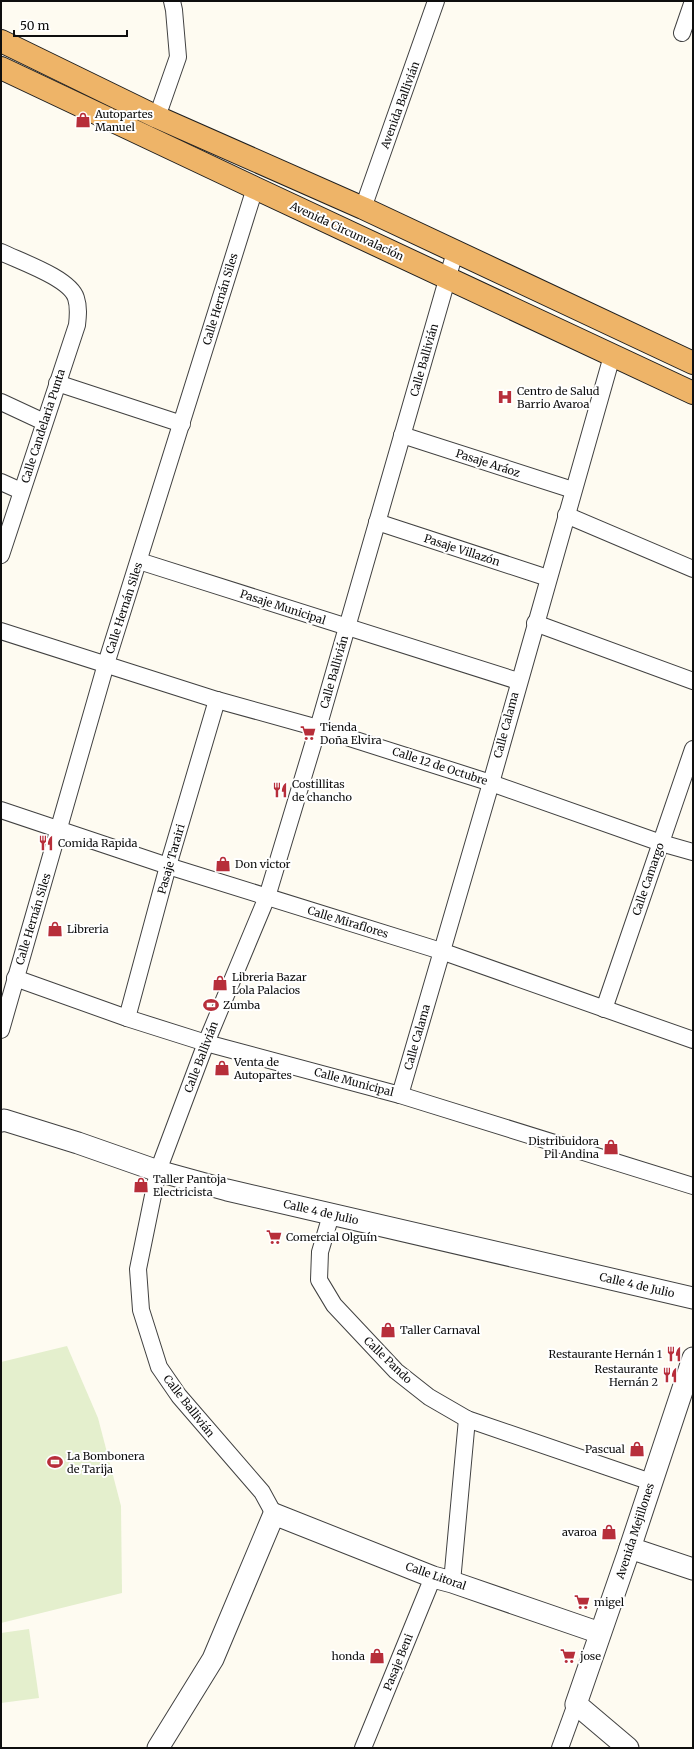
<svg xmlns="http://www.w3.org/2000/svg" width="694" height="1749" font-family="Merriweather,serif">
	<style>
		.pitch { fill: #e4efcd }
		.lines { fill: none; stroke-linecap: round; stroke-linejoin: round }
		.minor-casing { stroke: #414141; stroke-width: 18 }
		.tertiary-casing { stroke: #414141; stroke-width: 23 }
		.trunk-casing { stroke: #1f1f1f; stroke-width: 24 }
		.minor { stroke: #fff; stroke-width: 16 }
		.tertiary { stroke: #fff; stroke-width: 21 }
		.trunk { stroke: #eeb468; stroke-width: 22 }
		.labels { text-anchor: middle; stroke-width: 4; stroke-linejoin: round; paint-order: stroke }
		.street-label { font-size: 11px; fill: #0e0e0e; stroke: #fff }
		.poi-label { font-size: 11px; fill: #0e0e0e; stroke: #fff; text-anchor: start }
	</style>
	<rect width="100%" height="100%" fill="#fefbf1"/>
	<!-- pitch -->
	<g class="pitch">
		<path d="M67,1346L98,1418L121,1506L122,1593L1,1623V1362Z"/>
		<path d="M29,1629L39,1698L1,1703V1633Z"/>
	</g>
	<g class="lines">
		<defs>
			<g id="minor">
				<path d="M682,33L693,1"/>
				<path d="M157,117L178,57L174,10L172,1"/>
				<path d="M363,208L436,1"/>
				<path d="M1,252C19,261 70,278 76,298C79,307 78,316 77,325L1,555"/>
				<path d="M57,383L182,424"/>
				<path d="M1,402L44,422"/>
				<path d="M402,435L573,490"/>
				<path d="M1,482L21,491"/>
				<path d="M566,515L693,569"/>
				<path d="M377,522L548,578"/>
				<path d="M139,561L518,681"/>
				<path d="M535,623L693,681"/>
				<path d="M1,631L217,700L318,728L491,783L661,843L693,852"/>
				<path d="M1,810L168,866L441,951L693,1040"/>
				<path d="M15,978L127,1018L206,1043L400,1095L693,1186"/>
				<path d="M604,1009L693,749"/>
				<path d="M127,1018L168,866L217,700"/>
				<path d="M1,1030L106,664L255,188"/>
				<path d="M400,1095L491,783L612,356"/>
				<path d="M331,1215L320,1252L319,1280L334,1305L396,1371L429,1397L467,1419L651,1482"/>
				<path d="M274,1514L262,1492L179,1396L159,1367L141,1310L138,1269L158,1171L206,1043L267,897L318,728L455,252"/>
				<path d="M452,1582L467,1419"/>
				<path d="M363,1748L433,1577"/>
				<path d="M560,1748L576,1704"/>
			</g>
			<g id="tertiary">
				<path d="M1,1121L4,1120L78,1143L158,1171L227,1190L693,1298"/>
				<path d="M630,1548L693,1569"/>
				<path d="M158,1748L213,1659L274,1514L433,1577L452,1582L600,1633"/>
				<path d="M628,1748L576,1704L630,1548L693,1358"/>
			</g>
			<g id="trunk">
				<path d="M1,41L157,117L363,208L693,363"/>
				<path d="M1,68L255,188L693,393"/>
			</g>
		</defs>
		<!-- minor casing -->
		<use href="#minor" class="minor-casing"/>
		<!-- tertiary casing -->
		<use href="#tertiary" class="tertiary-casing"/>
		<!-- trunk casing -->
		<use href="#trunk" class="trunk-casing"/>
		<!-- minor -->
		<use href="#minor" class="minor"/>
		<!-- tertiary -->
		<use href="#tertiary" class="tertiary"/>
		<!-- trunk -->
		<use href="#trunk" class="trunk"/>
	</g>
	<!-- icons -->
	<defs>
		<symbol id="shop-bare" viewBox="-9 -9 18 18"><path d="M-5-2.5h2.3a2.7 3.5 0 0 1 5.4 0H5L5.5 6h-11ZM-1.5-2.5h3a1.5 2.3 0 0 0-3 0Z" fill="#b72e3a" stroke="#fff" stroke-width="2.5" paint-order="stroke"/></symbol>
		<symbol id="hospital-bare" viewBox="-9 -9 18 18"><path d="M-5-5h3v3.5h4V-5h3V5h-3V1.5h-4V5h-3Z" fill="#b72e3a" stroke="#fff" stroke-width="2.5" paint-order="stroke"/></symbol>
		<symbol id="supermarket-bare" viewBox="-9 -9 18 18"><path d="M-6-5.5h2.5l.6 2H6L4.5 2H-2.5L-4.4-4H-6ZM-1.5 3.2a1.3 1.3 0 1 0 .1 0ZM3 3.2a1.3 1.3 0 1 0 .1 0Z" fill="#b72e3a" stroke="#fff" stroke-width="2.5" paint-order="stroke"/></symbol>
		<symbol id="restaurant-bare" viewBox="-9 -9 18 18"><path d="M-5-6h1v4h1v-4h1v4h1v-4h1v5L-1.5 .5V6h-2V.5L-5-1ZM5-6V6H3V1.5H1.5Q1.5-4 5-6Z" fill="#b72e3a" stroke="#fff" stroke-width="2.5" paint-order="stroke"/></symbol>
		<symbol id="stadium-bare" viewBox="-9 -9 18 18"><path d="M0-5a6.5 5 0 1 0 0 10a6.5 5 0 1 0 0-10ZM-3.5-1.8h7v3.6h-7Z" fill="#b72e3a" stroke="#fff" stroke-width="2.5" paint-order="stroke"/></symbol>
	</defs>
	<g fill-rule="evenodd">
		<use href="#shop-bare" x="72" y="109" width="22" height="22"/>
		<use href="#hospital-bare" x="494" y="386" width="22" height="22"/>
		<use href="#supermarket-bare" x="297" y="722" width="22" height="22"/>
		<use href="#restaurant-bare" x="269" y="779" width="22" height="22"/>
		<use href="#restaurant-bare" x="35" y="832" width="22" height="22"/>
		<use href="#shop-bare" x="212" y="853" width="22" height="22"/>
		<use href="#shop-bare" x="44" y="918" width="22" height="22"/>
		<use href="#shop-bare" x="209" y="972" width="22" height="22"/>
		<use href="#stadium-bare" x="200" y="994" width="22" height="22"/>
		<use href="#shop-bare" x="211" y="1057" width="22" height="22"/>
		<use href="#shop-bare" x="600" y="1136" width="22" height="22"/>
		<use href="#shop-bare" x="130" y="1174" width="22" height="22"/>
		<use href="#supermarket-bare" x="263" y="1226" width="22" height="22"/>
		<use href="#shop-bare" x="377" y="1319" width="22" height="22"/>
		<use href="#restaurant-bare" x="663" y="1343" width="22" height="22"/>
		<use href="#restaurant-bare" x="659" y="1364" width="22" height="22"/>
		<use href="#shop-bare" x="626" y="1438" width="22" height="22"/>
		<use href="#stadium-bare" x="44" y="1451" width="22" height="22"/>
		<use href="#shop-bare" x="598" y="1521" width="22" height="22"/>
		<use href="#supermarket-bare" x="571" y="1591" width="22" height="22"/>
		<use href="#shop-bare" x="366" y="1645" width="22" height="22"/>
		<use href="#supermarket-bare" x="557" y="1645" width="22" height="22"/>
	</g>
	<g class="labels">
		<!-- street labels -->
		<g class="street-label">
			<text transform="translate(400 105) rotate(-70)" y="4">Avenida Ballivián</text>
			<text transform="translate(347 231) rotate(25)" y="4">Avenida Circunvalación</text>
			<text transform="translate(220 299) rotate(-73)" y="4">Calle Hernán Siles</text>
			<text transform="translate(424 360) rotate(-74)" y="4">Calle Ballivián</text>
			<text transform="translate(43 426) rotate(-72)" y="4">Calle Candelaria Punta</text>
			<text transform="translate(488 463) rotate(18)" y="4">Pasaje Aráoz</text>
			<text transform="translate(462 550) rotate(18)" y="4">Pasaje Villazón</text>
			<text transform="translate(283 607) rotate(18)" y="4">Pasaje Municipal</text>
			<text transform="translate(124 608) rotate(-72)" y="4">Calle Hernán Siles</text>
			<text transform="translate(334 672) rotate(-74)" y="4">Calle Ballivián</text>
			<text transform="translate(506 725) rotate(-75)" y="4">Calle Calama</text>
			<text transform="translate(440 766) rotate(18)" y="4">Calle 12 de Octubre</text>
			<text transform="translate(171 859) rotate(-74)" y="4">Pasaje Tarairi</text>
			<text transform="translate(648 879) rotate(-71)" y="4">Calle Camargo</text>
			<text transform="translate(33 919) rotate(-73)" y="4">Calle Hernán Siles</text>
			<text transform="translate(348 922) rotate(17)" y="4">Calle Miraflores</text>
			<text transform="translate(417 1037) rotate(-74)" y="4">Calle Calama</text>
			<text transform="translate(201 1057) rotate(-69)" y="4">Calle Ballivián</text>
			<text transform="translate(354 1082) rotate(15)" y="4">Calle Municipal</text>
			<text transform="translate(321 1212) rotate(13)" y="4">Calle 4 de Julio</text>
			<text transform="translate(637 1285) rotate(13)" y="4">Calle 4 de Julio</text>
			<text transform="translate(388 1360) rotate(44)" y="4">Calle Pando</text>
			<text transform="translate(189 1406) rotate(52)" y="4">Calle Ballivián</text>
			<text transform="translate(635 1531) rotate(-72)" y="4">Avenida Mejillones</text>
			<text transform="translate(436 1576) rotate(19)" y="4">Calle Litoral</text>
			<text transform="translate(398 1662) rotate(-68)" y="4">Pasaje Beni</text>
		</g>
		<!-- poi labels -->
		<g class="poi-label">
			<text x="95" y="118">Autopartes<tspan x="95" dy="13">Manuel</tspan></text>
			<text x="517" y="395">Centro de Salud<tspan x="517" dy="13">Barrio Avaroa</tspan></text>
			<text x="320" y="731">Tienda<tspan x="320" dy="13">Doña Elvira</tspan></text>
			<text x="292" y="788">Costillitas<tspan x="292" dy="13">de chancho</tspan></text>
			<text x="58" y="847">Comida Rapida</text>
			<text x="235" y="868">Don victor</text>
			<text x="67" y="933">Libreria</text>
			<text x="232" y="981">Libreria Bazar<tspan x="232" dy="13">Lola Palacios</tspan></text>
			<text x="223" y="1009">Zumba</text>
			<text x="234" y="1066">Venta de<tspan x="234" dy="13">Autopartes</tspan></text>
			<text x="599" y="1145" text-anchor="end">Distribuidora<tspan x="599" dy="13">Pil Andina</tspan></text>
			<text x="153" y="1183">Taller Pantoja<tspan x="153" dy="13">Electricista</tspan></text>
			<text x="286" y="1241">Comercial Olguín</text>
			<text x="400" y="1334">Taller Carnaval</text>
			<text x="662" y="1358" text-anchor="end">Restaurante Hernán 1</text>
			<text x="658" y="1373" text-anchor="end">Restaurante<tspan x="658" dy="13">Hernán 2</tspan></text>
			<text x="625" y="1453" text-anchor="end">Pascual</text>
			<text x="67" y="1460">La Bombonera<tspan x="67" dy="13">de Tarija</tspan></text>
			<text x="597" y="1536" text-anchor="end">avaroa</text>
			<text x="594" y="1606">migel</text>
			<text x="365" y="1660" text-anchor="end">honda</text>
			<text x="580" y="1660">jose</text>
		</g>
	</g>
	<!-- border -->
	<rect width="694" height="1749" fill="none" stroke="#0e0e0e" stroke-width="4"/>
	<!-- scale -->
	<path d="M14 30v6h113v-6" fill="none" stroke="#0e0e0e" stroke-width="2"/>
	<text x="20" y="30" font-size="12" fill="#0e0e0e" stroke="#ffffff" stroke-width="3" paint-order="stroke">50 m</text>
</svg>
